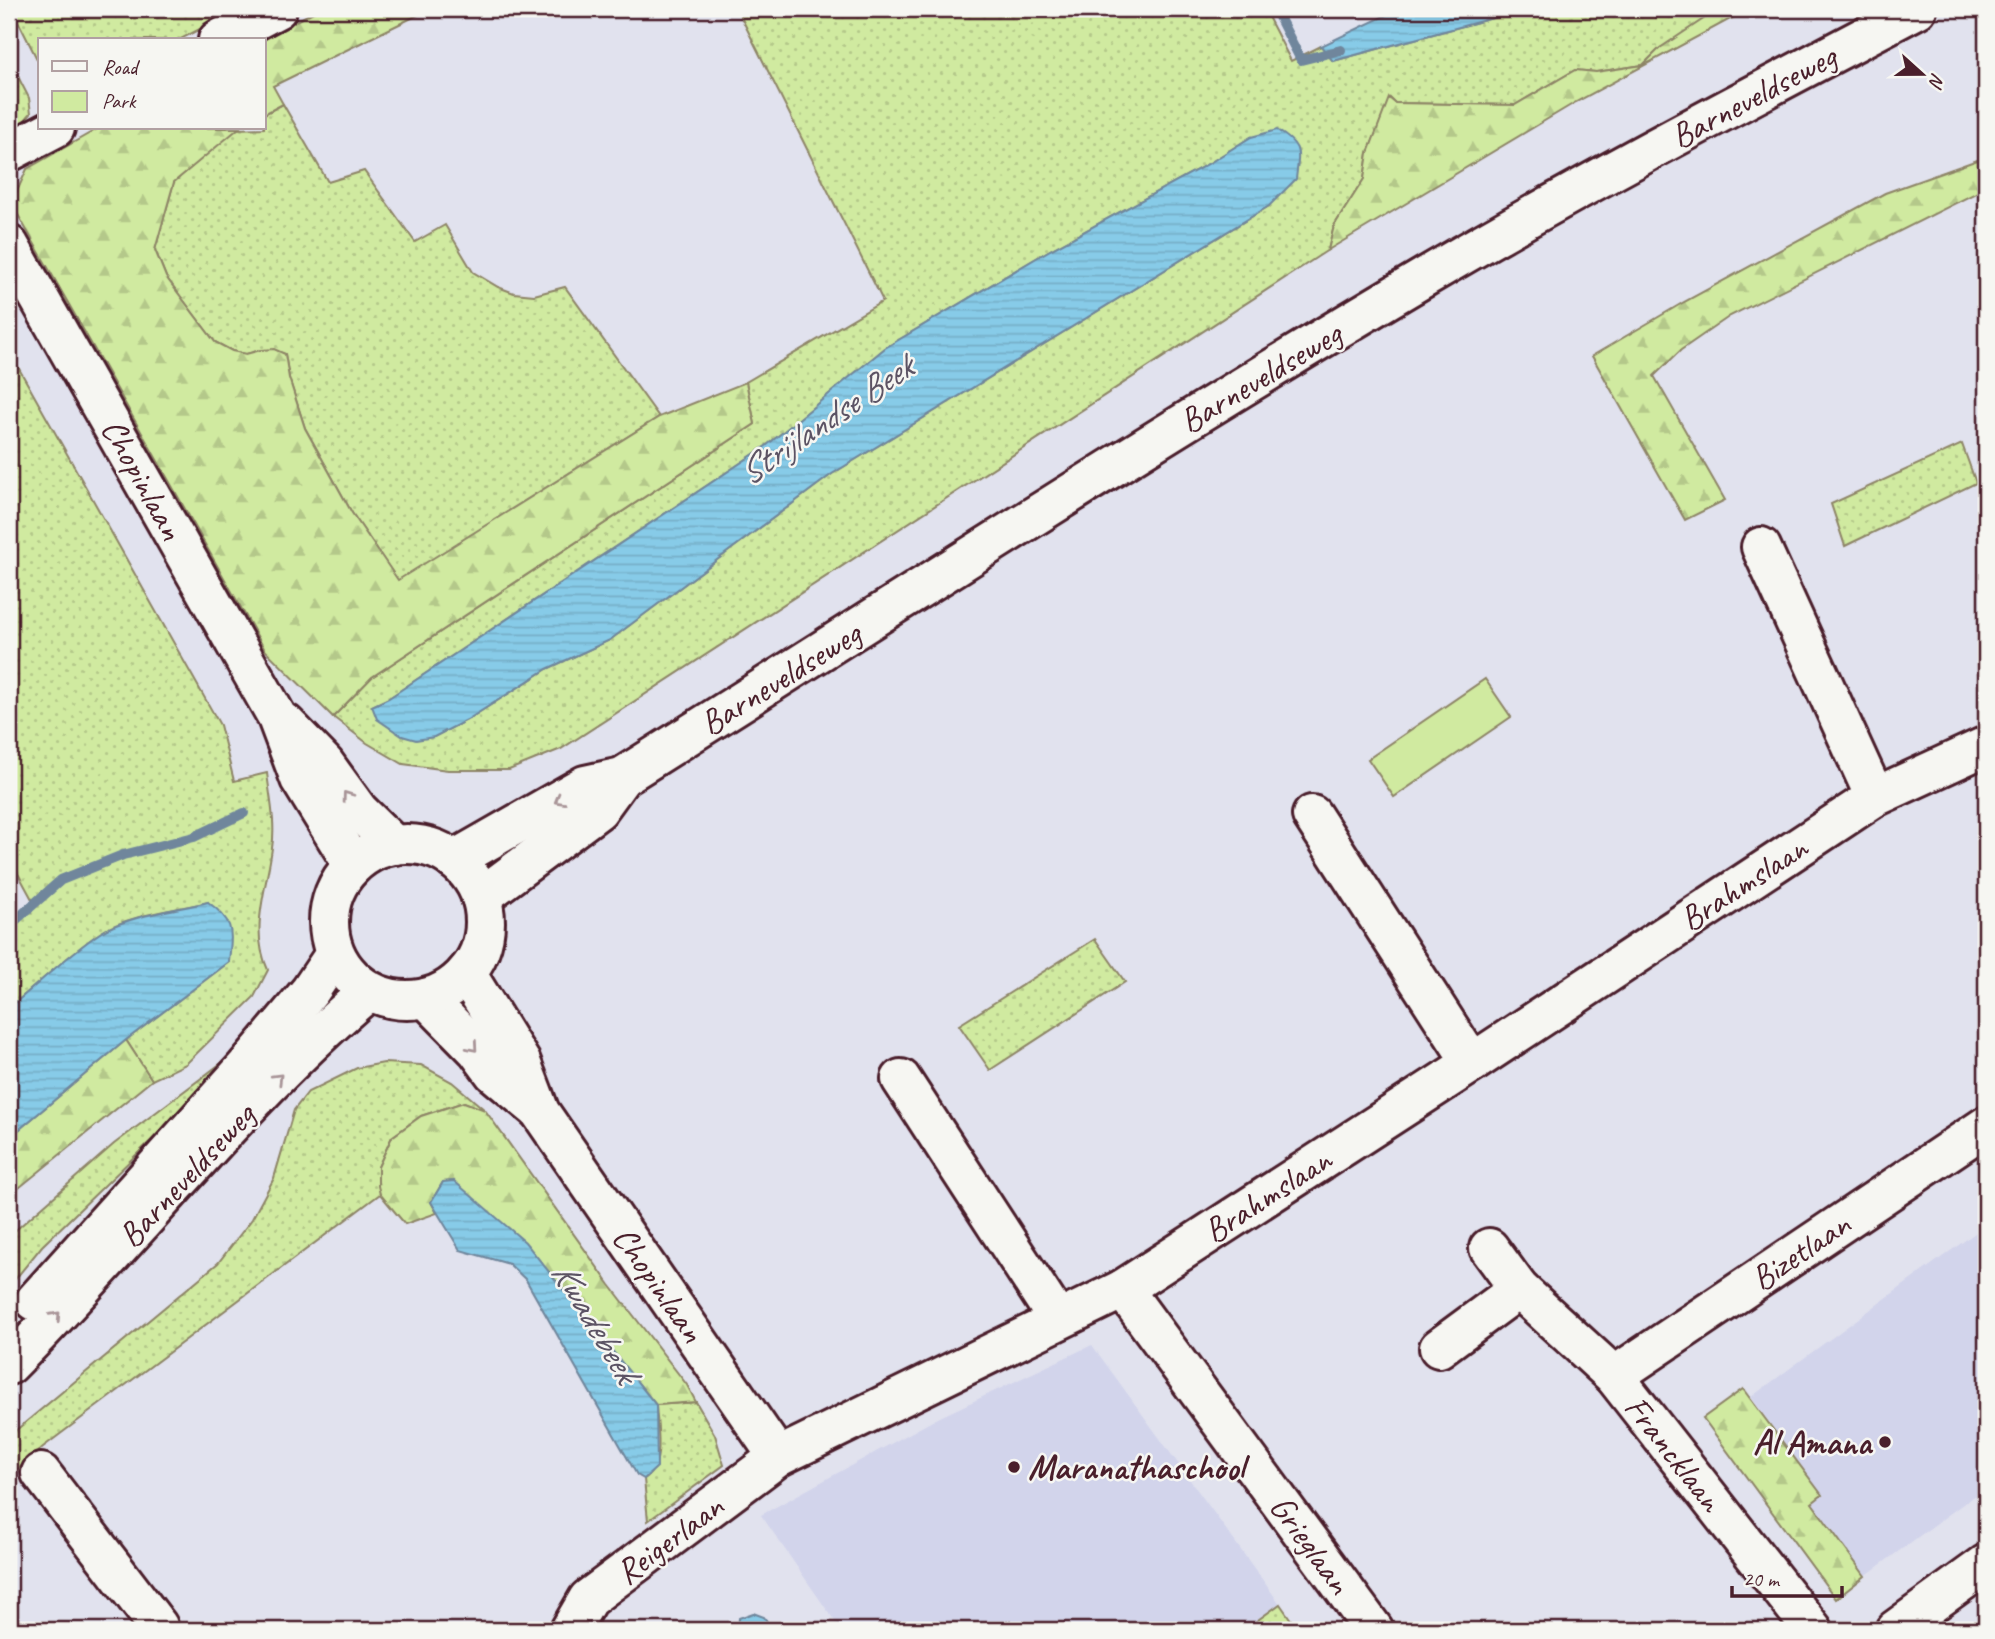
<svg xmlns="http://www.w3.org/2000/svg" width="1995" height="1639" font-family="Caveat,sans-serif">
	<style>
		.built { fill: #d2d4eb }
		.grass { fill: url(#grass-dots); stroke: #8d8466; stroke-width: 2; fill-rule: evenodd }
		.forest { fill: url(#forest-firs); stroke: #8d8466; stroke-width: 2 }
		.park { fill: #d0eaa0; stroke: #8d8466; stroke-width: 2 }
		.water { fill: url(#water-rules); stroke: #6f869c; stroke-width: 2 }
		.lines { fill: none; stroke-linecap: round; stroke-linejoin: round }
		.stream { stroke: #6f869c; stroke-width: 10 }
		.minor-casing { stroke: #4a1f2b; stroke-width: 44 }
		.tertiary-casing { stroke: #4a1f2b; stroke-width: 44 }
		.secondary-casing { stroke: #4a1f2b; stroke-width: 44 }
		.minor { stroke: #f6f6f2; stroke-width: 38 }
		.tertiary { stroke: #f6f6f2; stroke-width: 38 }
		.secondary { stroke: #f6f6f2; stroke-width: 38 }
		.oneway { stroke: #a99598 }
		.poi-dot { fill: #4a1f2b; stroke: #f6f6f2; stroke-width: 2.5 }
		.labels { text-anchor: middle; stroke-width: 5; stroke-linejoin: round; paint-order: stroke }
		.street-label { font-size: 35px; fill: #4a1f2b; stroke: #f6f6f2 }
		.poi-label { font-size: 35px; font-weight: bold; fill: #4a1f2b; stroke: #f6f6f2; text-anchor: end }
		.water-label { font-size: 37px; font-style: italic; fill: #5c5364; stroke: #f6f6f2 }
	</style>
	<defs>
		<pattern id="grass-dots" width="8" height="8" patternUnits="userSpaceOnUse" patternTransform="scale(1.75)"><rect width="8" height="8" fill="#d0eaa0"/><path d="M2 2h.1M6 6h.1" fill="none" stroke="#b4c88a" stroke-width="1.8" stroke-linecap="round"/></pattern>
		<pattern id="forest-firs" width="22" height="20" patternUnits="userSpaceOnUse" patternTransform="scale(1.75)"><rect width="22" height="20" fill="#d0eaa0"/><path d="M5 1l3.5 6h-7zM16 11l3.5 6h-7z" fill="#b4c88a"/></pattern>
		<pattern id="water-rules" width="6" height="5" patternUnits="userSpaceOnUse" patternTransform="scale(1.75)"><rect width="6" height="5" fill="#87cbe8"/><path d="M0 2.5h6" fill="none" stroke="#76aec7"/></pattern>
	</defs>
	<rect width="100%" height="100%" fill="#e1e2ee"/>
	<filter id="ink" filterUnits="userSpaceOnUse"><feTurbulence type="fractalNoise" baseFrequency=".0143" numOctaves="2"/><feDisplacementMap in="SourceGraphic" scale="14" xChannelSelector="R" yChannelSelector="G"/><feConvolveMatrix kernelMatrix="1 2 1 2 8 2 1 2 1" color-interpolation-filters="sRGB"/></filter>
	<g filter="url(#ink)">
		<!-- built -->
		<g class="built">
			<path d="M1986,1225V1487L1865,1576L1812,1503L1822,1495L1751,1397Z"/>
			<path d="M1092,1345L1280,1604L1244,1630H841L761,1515L936,1419Z"/>
		</g>
		<!-- grass -->
		<g class="grass">
			<path d="M12,9H238L179,40H40V65Z"/>
			<path d="M737,9H1264L1291,61L1321,46L1333,61L1526,9H1750L1734,17L1730,15L1660,48L1643,65L1596,72L1575,70L1515,105L1395,103L1390,98L1368,153L1364,179L1334,226L1328,250L561,749L509,770H448L403,764L367,743L333,717L372,677L755,424L746,382L883,301ZM1251,137L1269,206L832,474L610,640L547,669L467,720L434,737L372,706L389,698L766,446L885,348L1050,250L1208,164Z"/>
			<path d="M9,59L29,98L31,113L18,128L9,132Z"/>
			<path d="M283,104L328,182L364,171L415,242L445,225L473,272L498,287L514,293L534,295L565,287L659,417L398,581L352,513L305,428L289,378L285,354L261,350L246,354L232,351L215,342L166,277L155,250L174,182L236,129L264,128V114Z"/>
			<path d="M9,351L220,725L234,781L267,773C270,798 276,823 272,848C267,889 249,929 268,970L254,997L186,1064L152,1080L126,1040L229,962L208,902C175,910 128,915 100,933C70,953 37,985 9,1008V921L33,901L9,857Z"/>
			<path d="M1962,444L1976,483L1845,546L1831,504Z"/>
			<path d="M1095,939L1125,982L990,1070L959,1025Z"/>
			<path d="M277,1021L220,1081L167,1125L42,1246L9,1287V1236L114,1144Z"/>
			<path d="M384,1063L421,1065L452,1082L485,1110L464,1102L421,1116L392,1137L378,1167L380,1194L43,1447L9,1477V1436L218,1263L252,1219L274,1178L294,1110L308,1092L357,1068Z"/>
			<path d="M696,1402L715,1435L724,1465L648,1521L644,1479C666,1465 657,1428 656,1405Z"/>
			<path d="M1280,1604L1298,1630H1244Z"/>
		</g>
		<!-- forest -->
		<g class="forest">
			<path d="M319,9H430L273,86L283,104L264,114V40H259Z"/>
			<path d="M1730,15L1734,17L1576,102L1328,250L1334,226L1364,179L1368,153L1389,98L1395,103L1515,105L1575,70L1596,72L1643,65L1660,48L1708,16Z"/>
			<path d="M99,128H239L174,182L155,250L166,277L215,342L232,351L246,354L261,350L274,349L285,354L289,378L305,428L352,513L398,580L659,417L746,382L755,424L372,677L333,717L265,650L17,213L13,200L27,169Z"/>
			<path d="M1986,157V188L1730,316L1681,350L1654,376L1725,500L1685,520L1592,356L1684,302L1885,193Z"/>
			<path d="M126,1040L152,1080L9,1196V1138Z"/>
			<path d="M464,1102L485,1110L610,1285L687,1385L696,1402L656,1405L610,1349L454,1181L443,1182L431,1202L437,1213L405,1224L380,1194L378,1186V1167L392,1137L421,1116Z"/>
			<path d="M1743,1389L1822,1495L1812,1503L1865,1576L1836,1599L1703,1418Z"/>
		</g>
		<!-- park -->
		<path class="park" d="M1485,679L1511,717L1394,797L1368,759Z"/>
		<!-- water -->
		<g class="water">
			<path d="M1399,9H1526L1333,61L1321,46Z"/>
			<path d="M1277,130C1303,146 1299,151 1296,179L1269,206L832,474L610,640L547,669L467,720L434,737L416,740L402,736L377,719L372,706L389,698L766,446L885,348L1050,250L1208,164L1251,137Z"/>
			<path d="M208,902C235,922 232,930 229,962L126,1040L9,1138V1008C37,985 70,953 100,933C127,916 176,910 208,902Z"/>
			<path d="M454,1181L525,1242L656,1405L657,1467L644,1479L637,1475L526,1280L509,1264L460,1250L431,1202L443,1182Z"/>
			<path d="M753,1613L764,1617L773,1630H738L739,1618Z"/>
		</g>
		<g class="lines">
			<!-- stream -->
			<g class="stream">
				<path d="M1275,9L1301,60L1341,50"/>
				<path d="M9,926L61,880L123,855L194,837L244,813"/>
			</g>
			<defs>
				<g id="minor">
					<path d="M218,40L277,9"/>
					<path d="M9,152L55,128"/>
					<path d="M9,245L276,715L300,779L353,865"/>
					<path d="M1761,547L1875,797"/>
					<path d="M286,724L324,763L358,810L394,845"/>
					<path d="M1312,815L1472,1063"/>
					<path d="M901,1079L1058,1320"/>
					<path d="M1489,1248L1519,1289L1614,1376L1813,1630"/>
					<path d="M1123,1289L1472,1063L1875,797L1986,746"/>
					<path d="M1439,1348L1519,1289"/>
					<path d="M1614,1376L1986,1126"/>
					<path d="M41,1473L158,1626"/>
					<path d="M570,1630L588,1599L778,1457"/>
					<path d="M1895,1630L1986,1564"/>
				</g>
				<g id="tertiary">
					<path d="M466,973L521,1062L540,1112L778,1457L1123,1289L1374,1630"/>
					<path d="M426,998L477,1050L494,1073L536,1108"/>
				</g>
				<g id="secondary">
					<circle cx="407" cy="922" r="78"/>
					<path d="M454,860L585,785L622,777C889,609 1154,437 1425,277C1586,182 1752,96 1917,9"/>
					<path d="M481,897L598,810L622,777"/>
					<path d="M35,1301L245,1068L310,991L335,954"/>
					<path d="M9,1365C131,1243 237,1103 369,991"/>
				</g>
			</defs>
			<!-- minor casing -->
			<use href="#minor" class="minor-casing"/>
			<!-- tertiary casing -->
			<use href="#tertiary" class="tertiary-casing"/>
			<!-- secondary casing -->
			<use href="#secondary" class="secondary-casing"/>
			<!-- minor -->
			<use href="#minor" class="minor"/>
			<!-- tertiary -->
			<use href="#tertiary" class="tertiary"/>
			<!-- secondary -->
			<use href="#secondary" class="secondary"/>
		</g>
		<!-- one-way arrows -->
		<defs><path id="oneway-chevron" d="M-2-3.5L2.5 0L-2 3.5" fill="none" stroke-width="1.6" stroke-linecap="round" stroke-linejoin="round" transform="scale(1.75)"/></defs>
		<g class="oneway">
			<use href="#oneway-chevron" transform="translate(347 796) rotate(-126)"/>
			<use href="#oneway-chevron" transform="translate(559 800) rotate(150)"/>
			<use href="#oneway-chevron" transform="translate(473 1047) rotate(49)"/>
			<use href="#oneway-chevron" transform="translate(278 1078) rotate(-45)"/>
			<use href="#oneway-chevron" transform="translate(56 1316) rotate(-47)"/>
		</g>
	</g>
	<!-- markers -->
	<g class="poi-dot">
		<circle cx="1885" cy="1442" r="7"/>
		<circle cx="1014" cy="1467" r="7"/>
	</g>
	<g class="labels">
		<!-- street labels -->
		<g class="street-label">
			<text transform="translate(1753 96) rotate(-28)" y="12">Barneveldseweg</text>
			<text transform="translate(1260 377) rotate(-31)" y="12">Barneveldseweg</text>
			<text transform="translate(143 479) rotate(61)" y="12">Chopinlaan</text>
			<text transform="translate(780 678) rotate(-32)" y="12">Barneveldseweg</text>
			<text transform="translate(1743 883) rotate(-33)" y="12">Brahmslaan</text>
			<text transform="translate(186 1175) rotate(-47)" y="12">Barneveldseweg</text>
			<text transform="translate(1267 1195) rotate(-33)" y="12">Brahmslaan</text>
			<text transform="translate(1800 1251) rotate(-34)" y="12">Bizetlaan</text>
			<text transform="translate(659 1284) rotate(55)" y="12">Chopinlaan</text>
			<text transform="translate(1674 1453) rotate(52)" y="12">Francklaan</text>
			<text transform="translate(669 1539) rotate(-37)" y="12">Reigerlaan</text>
			<text transform="translate(1311 1544) rotate(54)" y="12">Grieglaan</text>
		</g>
		<!-- poi labels -->
		<g class="poi-label">
			<text x="1871" y="1454">Al Amana</text>
			<text x="1028" y="1479" text-anchor="start">Maranathaschool</text>
		</g>
		<!-- water labels -->
		<g class="water-label">
			<text transform="translate(825 419) rotate(-34)" y="13">Strijlandse Beek</text>
			<text transform="translate(596 1321) rotate(59)" y="13">Kwadebeek</text>
		</g>
	</g>
	<!-- margin -->
	<rect width="1995" height="1639" fill="none" stroke="#f6f6f2" stroke-width="35"/>
	<rect x="18" y="18" width="1960" height="1604" fill="none" stroke="#4a1f2b" stroke-width="2.5" filter="url(#ink)"/>
	<!-- legend -->
	<rect x="38" y="38" width="228" height="91" fill="#f6f6f2" stroke="#b1a0a2" stroke-width="2"/>
	<rect x="52" y="61" width="35" height="10" fill="#f6f6f2" stroke="#b1a0a2" stroke-width="2"/>
	<text x="102" y="74" font-size="21" fill="#4a1f2b">Road</text>
	<rect x="52" y="91" width="35" height="21" fill="#d0eaa0" stroke="#b1a0a2" stroke-width="2"/>
	<text x="102" y="108" font-size="21" fill="#4a1f2b">Park</text>
	<!-- north arrow -->
	<g transform="translate(1922 74) rotate(111)" stroke="#f6f6f2" stroke-width="5" paint-order="stroke">
	<path d="M0-5L12 26L0 18L-12 26Z" fill="#4a1f2b"/>
	<text y="-10" font-size="19" font-weight="bold" text-anchor="middle" fill="#4a1f2b">N</text>
	</g>
	<!-- scale -->
	<path d="M1732 1586v10h110v-10" fill="none" stroke="#4a1f2b" stroke-width="3.5"/>
	<text x="1743" y="1586" font-size="21" fill="#4a1f2b" stroke="#f6f6f2" stroke-width="5" paint-order="stroke">20 m</text>
</svg>
